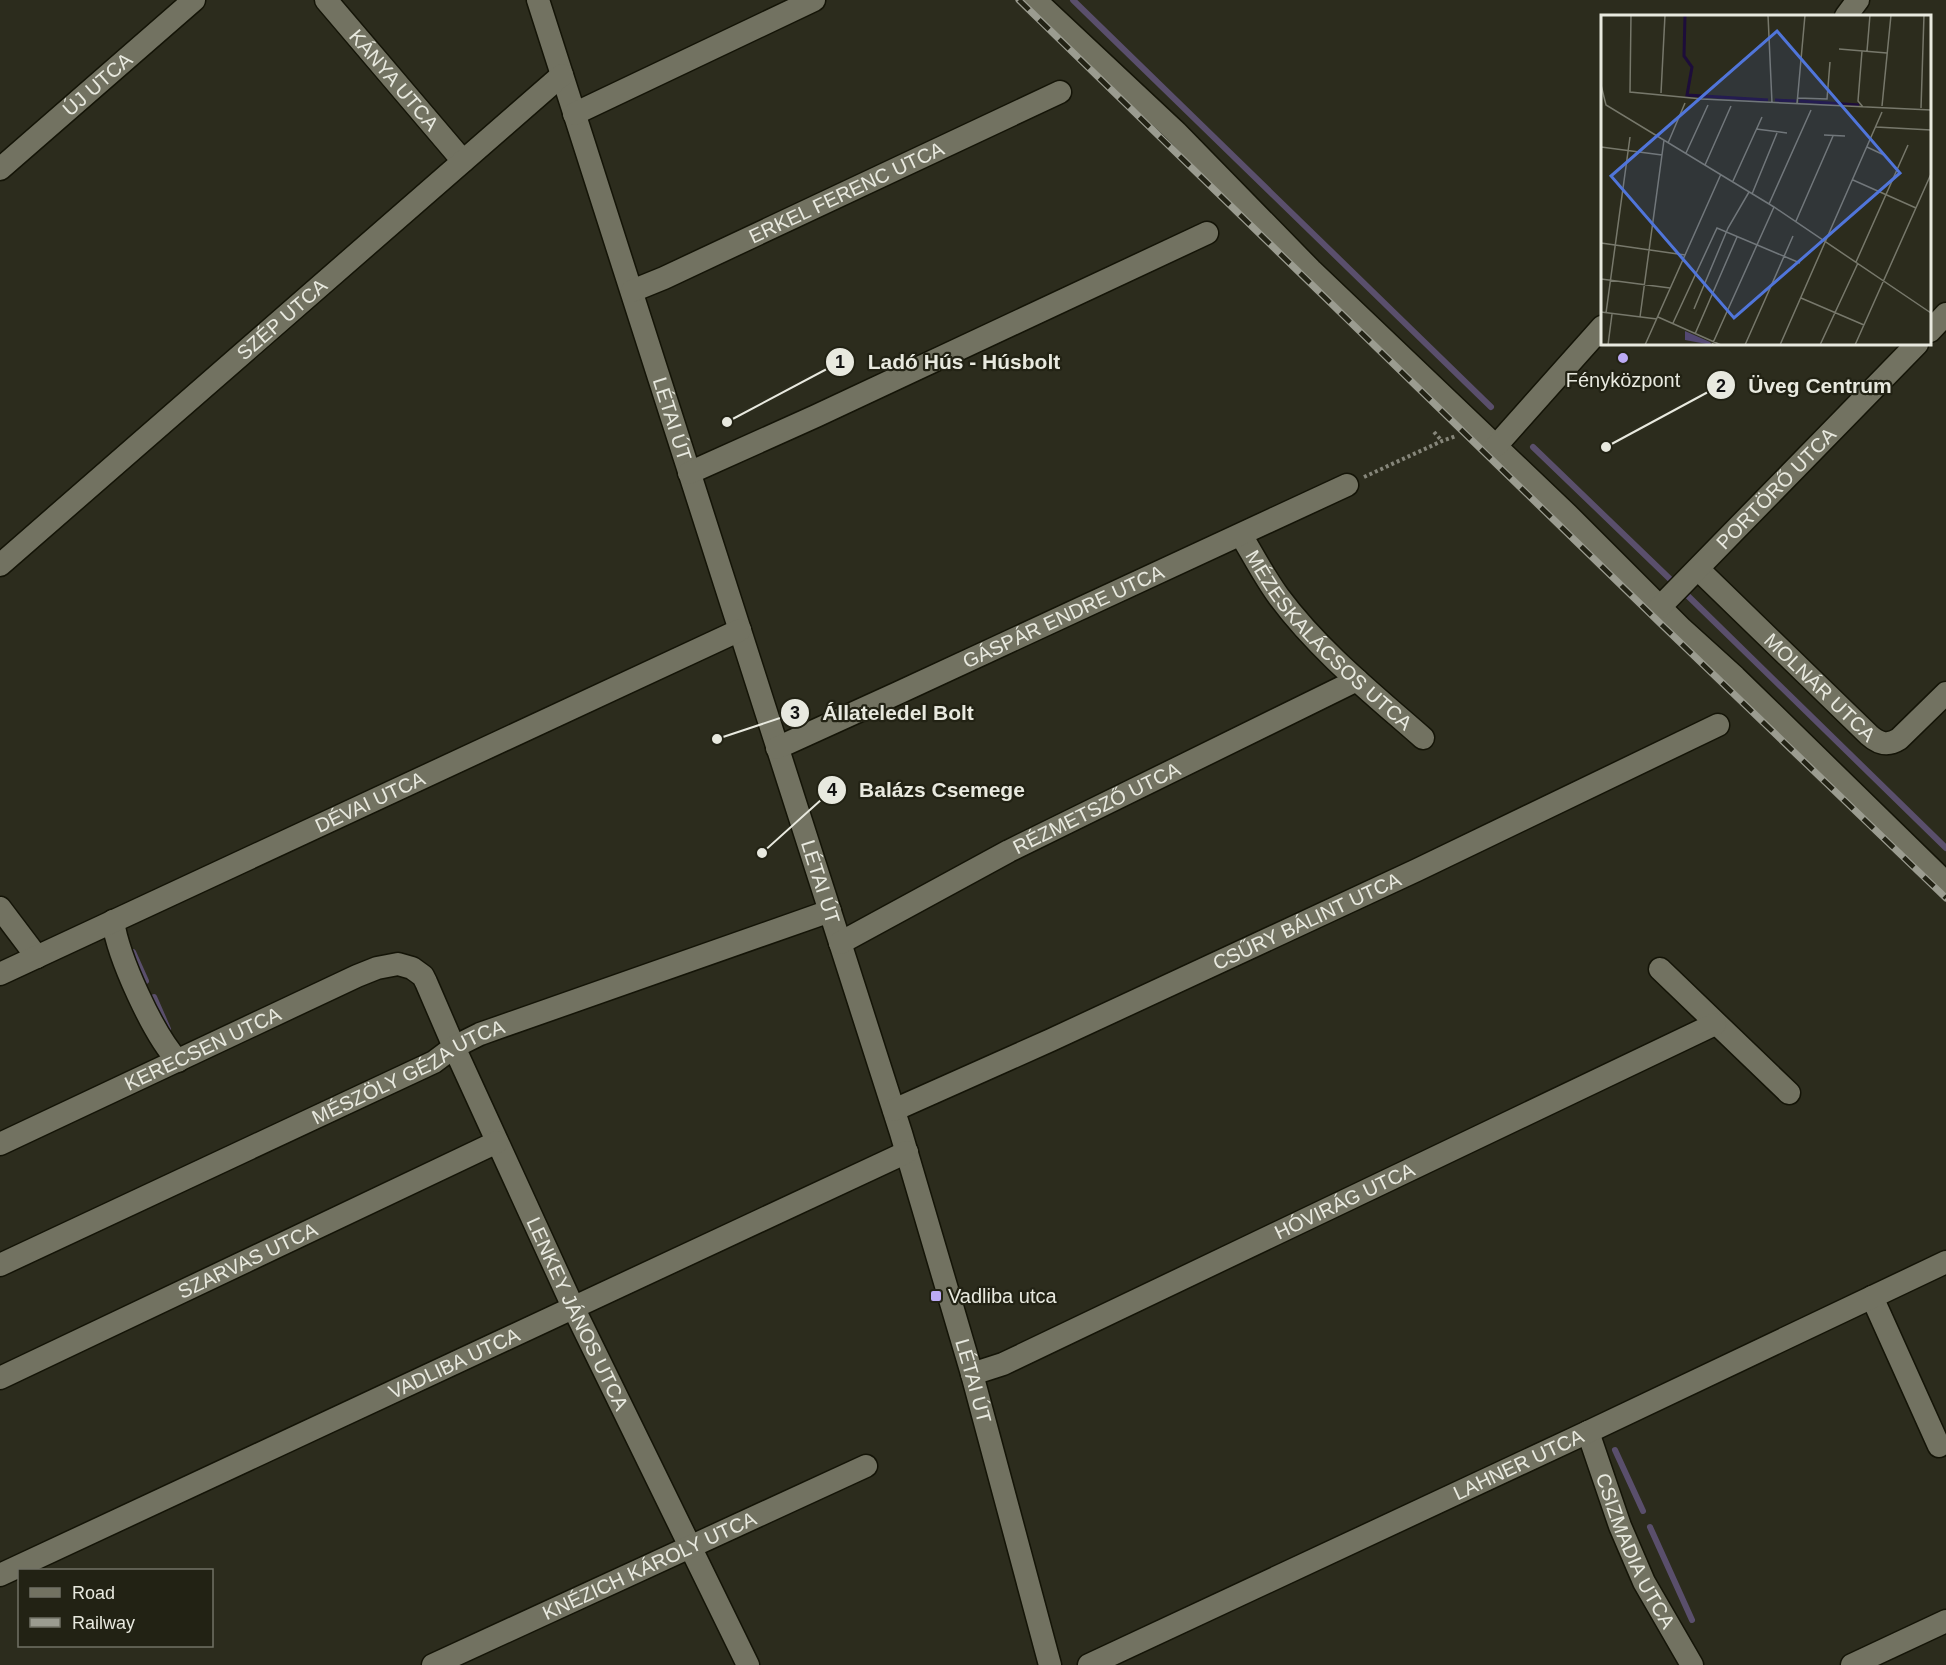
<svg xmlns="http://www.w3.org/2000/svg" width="1946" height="1665" font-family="Helvetica,sans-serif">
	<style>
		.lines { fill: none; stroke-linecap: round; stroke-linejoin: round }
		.stream { stroke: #5a4f6c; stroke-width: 6 }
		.minor-casing { stroke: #141407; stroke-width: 25 }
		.path { stroke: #86867a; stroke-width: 4; stroke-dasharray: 3 3; stroke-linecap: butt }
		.minor { stroke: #727261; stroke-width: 22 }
		.rail-casing { stroke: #9b9c90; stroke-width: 7 }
		.rail { stroke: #222214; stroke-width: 4.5; stroke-dasharray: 14; stroke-linecap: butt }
		.poi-dot { fill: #bcaaf5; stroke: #222214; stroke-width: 2 }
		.labels { text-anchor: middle; stroke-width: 4.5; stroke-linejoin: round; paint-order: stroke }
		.street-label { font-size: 20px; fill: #e8e9df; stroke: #222214 }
		.poi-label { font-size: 20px; fill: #e8e9df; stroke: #222214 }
		.inset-river { fill: none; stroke: #1d0d3a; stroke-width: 3 }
		.inset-road { fill: none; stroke: #77786b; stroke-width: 1.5 }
		.view { fill: #5075da; fill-opacity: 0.15; stroke: #5075da; stroke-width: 3 }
		.inset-edge { fill: none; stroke: #e8e9df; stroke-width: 3 }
		.leader { fill: none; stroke: #e8e9df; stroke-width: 2 }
		.callout-dot { fill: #e8e9df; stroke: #222214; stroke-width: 2 }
		.mark-label { font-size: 18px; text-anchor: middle; font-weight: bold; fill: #111 }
		.callout-label { font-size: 21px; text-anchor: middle; font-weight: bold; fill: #e8e9df; stroke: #222214; stroke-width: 4.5; stroke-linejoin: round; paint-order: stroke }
	</style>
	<rect width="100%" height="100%" fill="#2c2c1d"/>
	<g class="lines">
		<!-- stream -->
		<g class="stream">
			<path d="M1073,0L1491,407"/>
			<path d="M1533,447L1671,580"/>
			<path d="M1687,595L1946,848"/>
			<path d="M133,952L146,981"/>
			<path d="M154,997L168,1029"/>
			<path d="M1615,1450L1643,1511"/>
			<path d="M1650,1527L1692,1620"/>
		</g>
		<defs>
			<g id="minor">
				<path id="s1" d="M326,0L463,161"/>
				<path id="s2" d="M538,0L901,1133L972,1374L1050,1665"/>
				<path d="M1035,0L1176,132L1311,270L1568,515L1682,629L1735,677L1946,883"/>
				<path d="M1846,16L1858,0"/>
				<path d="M574,114L814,0"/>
				<path id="s3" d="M0,169L194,0"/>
				<path id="s4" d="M632,291L664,278L1060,92"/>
				<path d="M1930,331L1946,314"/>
				<path d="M1496,446L1602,327"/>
				<path d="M689,473L816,416L1207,233"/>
				<path id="s5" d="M1241,535C1253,555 1265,578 1279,597C1319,651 1373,694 1423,738"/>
				<path id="s6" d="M0,565L562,75"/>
				<path id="s7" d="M1698,569L1869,735C1879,744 1888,746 1899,739L1946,693"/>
				<path id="s8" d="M1660,607L1917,344"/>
				<path id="s9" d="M777,748L898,693L1347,485"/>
				<path d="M0,908L37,957"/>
				<path d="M113,921C118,957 153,1034 178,1061"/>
				<path id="s10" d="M840,943L1009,851L1357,680"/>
				<path d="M1660,969L1789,1093"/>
				<path id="s11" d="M0,974L740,630"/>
				<path id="s12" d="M894,1110L1051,1040L1417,870L1718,725"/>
				<path id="s13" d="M0,1144L357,976L377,968L398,964L412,968L423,976L426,982L454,1047L573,1307L748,1665"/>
				<path id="s14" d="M0,1265L434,1062L454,1047L480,1034L830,911"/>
				<path d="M1872,1297L1939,1446"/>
				<path id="s15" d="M972,1374L1003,1364L1715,1024"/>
				<path id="s16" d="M0,1378L497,1142"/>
				<path id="s17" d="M1588,1432L1620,1526L1644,1582L1692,1665"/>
				<path id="s18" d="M0,1575L907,1152"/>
				<path id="s19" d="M433,1665L866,1466"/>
				<path id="s20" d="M1089,1665L1588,1432L1946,1262"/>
				<path d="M1852,1665L1946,1621"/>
			</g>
		</defs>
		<!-- minor casing -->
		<use href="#minor" class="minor-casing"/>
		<!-- path -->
		<g class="path">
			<path d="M1434,432L1442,441"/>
			<path d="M1364,477L1442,441L1456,436"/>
		</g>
		<!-- minor -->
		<use href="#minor" class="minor"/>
		<defs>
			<path id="rail" d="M1019,0L1663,626L1946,898"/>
		</defs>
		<!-- rail casing -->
		<use href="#rail" class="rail-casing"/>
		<!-- rail -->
		<use href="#rail" class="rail"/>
	</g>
	<!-- markers -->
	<g class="poi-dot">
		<circle cx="1623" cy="358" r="6"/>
		<rect x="930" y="1290" width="12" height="12" rx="3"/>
	</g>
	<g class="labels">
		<!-- street labels -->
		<g class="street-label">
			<text dy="7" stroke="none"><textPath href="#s1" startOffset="105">KÁNYA UTCA</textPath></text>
			<text dy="7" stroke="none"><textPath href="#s3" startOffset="129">ÚJ UTCA</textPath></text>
			<text dy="7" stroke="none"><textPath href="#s4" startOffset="236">ERKEL FERENC UTCA</textPath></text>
			<text dy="7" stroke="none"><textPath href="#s6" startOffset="374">SZÉP UTCA</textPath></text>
			<text dy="7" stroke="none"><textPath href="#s2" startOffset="440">LÉTAI ÚT</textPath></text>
			<text dy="7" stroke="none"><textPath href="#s8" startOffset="166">PORTÖRŐ UTCA</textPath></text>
			<text dy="7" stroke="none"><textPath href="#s9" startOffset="315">GÁSPÁR ENDRE UTCA</textPath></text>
			<text dy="7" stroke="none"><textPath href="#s5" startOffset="138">MÉZESKALÁCSOS UTCA</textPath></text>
			<text dy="7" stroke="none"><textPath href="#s7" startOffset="170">MOLNÁR UTCA</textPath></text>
			<text dy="7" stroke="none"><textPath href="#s11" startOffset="408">DÉVAI UTCA</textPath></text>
			<text dy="7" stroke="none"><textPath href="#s10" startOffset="290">RÉZMETSZŐ UTCA</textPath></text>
			<text dy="7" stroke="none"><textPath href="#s2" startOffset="926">LÉTAI ÚT</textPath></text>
			<text dy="7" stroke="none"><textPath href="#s12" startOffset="454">CSŰRY BÁLINT UTCA</textPath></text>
			<text dy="7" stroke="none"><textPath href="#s13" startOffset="224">KERECSEN UTCA</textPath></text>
			<text dy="7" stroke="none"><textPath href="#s14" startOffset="452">MÉSZÖLY GÉZA UTCA</textPath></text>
			<text dy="7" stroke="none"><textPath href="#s15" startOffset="411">HÓVIRÁG UTCA</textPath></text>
			<text dy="7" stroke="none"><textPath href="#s16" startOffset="274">SZARVAS UTCA</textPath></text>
			<text dy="7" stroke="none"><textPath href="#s13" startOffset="837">LENKEY JÁNOS UTCA</textPath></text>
			<text dy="7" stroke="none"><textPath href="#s18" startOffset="501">VADLIBA UTCA</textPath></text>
			<text dy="7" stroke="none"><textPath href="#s2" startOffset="1448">LÉTAI ÚT</textPath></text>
			<text dy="7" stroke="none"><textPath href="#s20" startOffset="474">LAHNER UTCA</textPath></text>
			<text dy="7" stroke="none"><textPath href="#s17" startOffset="128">CSIZMADIA UTCA</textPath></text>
			<text dy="7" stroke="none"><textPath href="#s19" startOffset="238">KNÉZICH KÁROLY UTCA</textPath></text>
		</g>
		<!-- poi labels -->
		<g class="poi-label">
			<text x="1623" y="387">Fényközpont</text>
			<text x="948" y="1303" text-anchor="start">Vadliba utca</text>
		</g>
	</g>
	<!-- overview -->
	<g transform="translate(1601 15)">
		<rect width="330" height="330" fill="#2c2c1d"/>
		<path d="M84,316L109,327L111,330L84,325Z" fill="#534872"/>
		<path class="inset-river" d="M84,0L83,41L91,52L86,80L167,85M174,85L195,86M198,86L258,90"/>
		<path class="inset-road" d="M30,0L29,77L101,84L330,95M167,0L171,88M238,34L286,38M261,36L257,86L262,92M266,36L269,0M0,70L5,90L173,192L330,298M60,78L64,0M197,83L226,84L229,47M196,89L204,0M281,91L290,0M320,93L323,0M275,112L330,115M155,114L186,118M223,120L244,121M67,128L84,88M0,132L61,140M266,132L283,140M85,138L107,90M104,150L130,91M252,165L315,193M132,166L161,102M151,179L176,118M168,189L210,95M195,206L232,121M0,228L84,240M255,247L307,130M0,264L69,273M200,283L263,310M93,294L127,213L148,177M0,297L56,304M5,298L29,122M39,302L63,125M57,302L120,330M72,308L116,213L199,248M94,319L136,222M7,330L11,299M44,330L120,159M111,330L173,192M144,330L192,221M179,330L281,97M219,330L257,248M254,330L330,159"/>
		<path class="view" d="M176,16L299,158L133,303L10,161Z"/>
		<rect width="330" height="330" class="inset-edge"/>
	</g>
	<!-- callouts -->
	<path class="leader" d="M727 422L840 362M1606 447L1721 385M717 739L795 713M762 853L832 790"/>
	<g class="callout-dot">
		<circle cx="727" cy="422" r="6"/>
		<circle cx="1606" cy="447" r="6"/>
		<circle cx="717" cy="739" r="6"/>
		<circle cx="762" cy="853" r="6"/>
		<circle cx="840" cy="362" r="15"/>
		<circle cx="1721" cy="385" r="15"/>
		<circle cx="795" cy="713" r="15"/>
		<circle cx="832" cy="790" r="15"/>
	</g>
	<g class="mark-label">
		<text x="840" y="368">1</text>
		<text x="1721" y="392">2</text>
		<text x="795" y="719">3</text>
		<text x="832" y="796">4</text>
	</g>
	<g class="callout-label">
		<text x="964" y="369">Ladó Hús - Húsbolt</text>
		<text x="1820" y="393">Üveg Centrum</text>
		<text x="898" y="720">Állateledel Bolt</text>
		<text x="942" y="797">Balázs Csemege</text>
	</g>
	<!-- legend -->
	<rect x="18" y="1569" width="195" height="78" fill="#222214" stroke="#717265" stroke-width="1.5"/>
	<rect x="30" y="1588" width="30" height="9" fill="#727261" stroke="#717265" stroke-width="1.5"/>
	<text x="72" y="1599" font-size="18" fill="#e8e9df">Road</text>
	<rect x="30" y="1618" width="30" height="9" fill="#9b9c90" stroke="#717265" stroke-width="1.5"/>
	<text x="72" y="1629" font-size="18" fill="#e8e9df">Railway</text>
</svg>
